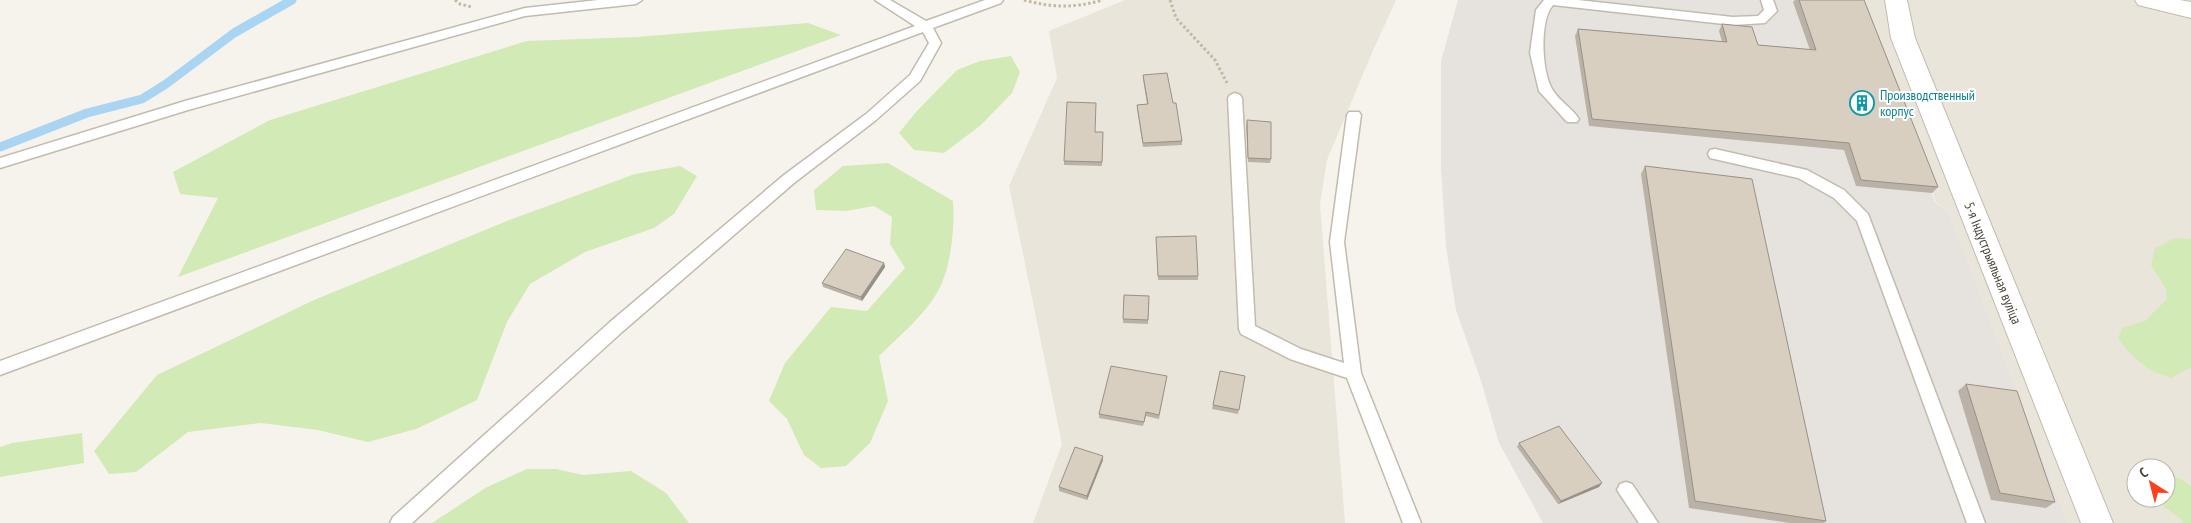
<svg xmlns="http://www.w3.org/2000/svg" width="2191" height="523" font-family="'PT Sans Narrow',sans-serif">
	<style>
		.residential { fill: #eae5da; fill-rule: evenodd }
		.industrial { fill: #e6e2dd }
		.green { fill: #d2eab5 }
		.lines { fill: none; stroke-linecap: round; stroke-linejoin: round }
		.stream { stroke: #a9d4f2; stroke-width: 9 }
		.service-casing { stroke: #c2bbae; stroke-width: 3 }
		.minor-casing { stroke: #c2bbae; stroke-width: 2 }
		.path { stroke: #c4b79f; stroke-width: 3; stroke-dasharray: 2.5 2.5; stroke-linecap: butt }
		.service { fill: #fff; fill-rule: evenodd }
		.minor { fill: #fff; fill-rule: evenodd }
		.wall { fill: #bab2a6 }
		.shaded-wall { fill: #979187 }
		.building { fill: #d8cfc1; stroke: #979187 }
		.labels { text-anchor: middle; stroke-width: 4; stroke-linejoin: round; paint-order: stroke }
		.culture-label { font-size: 14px; fill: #0d838f; stroke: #fff; text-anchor: start }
		.street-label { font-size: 14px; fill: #4b4439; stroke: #fff }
	</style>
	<rect width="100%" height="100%" fill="#f6f3ec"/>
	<!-- residential -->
	<g class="residential">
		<path d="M1125,0H1396L1371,55L1327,160L1320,204L1345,523H1033L1062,444L1009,186L1057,78L1049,31Z"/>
		<path d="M1857,0H2191V523H2068L1949,213L1936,202ZM2136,468H2166V498H2136Z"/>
	</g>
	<!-- industrial -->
	<path class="industrial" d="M1458,0H1857L1935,202L1949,213L2068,523H1543L1499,443L1482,384L1456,310L1446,247L1441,168V61Z"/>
	<!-- green -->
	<g class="green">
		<path d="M808,23L841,35L178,277L218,198L180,194L173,172L270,120L527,41L637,37Z"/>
		<path d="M1011,56L1020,72L1012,93L981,125L944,153L914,150L899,133L916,112L957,70L980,61Z"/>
		<path d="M888,163L953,201C955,227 951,268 938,291C924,316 899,336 879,356L888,401L870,443L846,466L821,468L804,455L787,419L769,401L785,363L831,307L867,311L905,268L890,244L892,217L874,206L846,211L816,210L814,190L843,166Z"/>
		<path d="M680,166L697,176L674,214L654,228L585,252L530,284L507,322L477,400L416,429L368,442L318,430L261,423L188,432L136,472L109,474L94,451L157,375L314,300L512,219L635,174Z"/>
		<path d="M2175,238L2191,239V367L2171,378C2148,372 2131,357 2118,338L2122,328L2145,321L2167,299L2166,289L2151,265L2155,248Z"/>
		<path d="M82,433L84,463L0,477V447L12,443Z"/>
		<path d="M527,469H556L583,475L631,471L666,493L689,523H432L487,487Z"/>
		<path d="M2166,472L2183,480L2191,487V523H2183L2181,519L2152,498H2166Z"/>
	</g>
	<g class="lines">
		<!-- stream -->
		<path class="stream" d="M0,147L87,113L142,99L166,84L234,33L292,0"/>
		<defs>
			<g id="service">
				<path d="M598,0H642L636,4L525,16L188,110L0,168V158L185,101L525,8Z"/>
				<path d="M875,0H890L926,21L985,0H1003L1001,3L933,28L941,43L920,81L876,120L794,183L622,332L412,523H390L393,517L610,322L784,175L866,114L910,75L929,43L923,32L0,375V361L915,26Z"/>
				<path d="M1544,0H1578L1733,17L1758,16L1764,10L1761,0H1773L1777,11L1765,23L1733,25L1553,5C1539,21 1542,71 1552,89C1559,101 1572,108 1579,119L1577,122H1567L1539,91L1530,53L1536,10Z"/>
				<path d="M1235,93L1240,95L1242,98L1255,326L1301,349L1344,363L1330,242L1347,115L1349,112H1359L1361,115L1344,242L1361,373L1421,523H1403L1347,378L1290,359L1241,334L1239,329L1228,98L1230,95Z"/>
				<path d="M1715,149L1807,170L1844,190L1868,214L1985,523H1967L1857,221L1834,198L1798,178L1710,158L1708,154L1710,150Z"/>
				<path d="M1626,482L1632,484L1658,523H1639L1617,490L1620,484Z"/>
			</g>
			<g id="minor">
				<path d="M1885,0H1907L1915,38L2113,523H2081L1891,38Z"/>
				<path d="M2135,0H2180L2191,2V18L2138,5Z"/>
			</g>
		</defs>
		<!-- service casing -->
		<use href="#service" class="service-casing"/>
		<!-- minor casing -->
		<use href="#minor" class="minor-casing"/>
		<!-- path -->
		<g class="path">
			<path d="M455,0L460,4L472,7"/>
			<path d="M1024,0C1052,8 1075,8 1103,0"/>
			<path d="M1170,0L1176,18L1215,60L1227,83"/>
		</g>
		<!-- service -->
		<use href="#service" class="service"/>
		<!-- minor -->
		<use href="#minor" class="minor"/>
	</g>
	<!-- wall -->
	<g class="wall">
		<path d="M1795,0H1864L1938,187L1932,193L1856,186L1844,150L1589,126L1575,36L1578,29L1722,42L1719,31L1722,24L1758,45L1810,50L1793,2Z"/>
		<path d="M1143,75L1173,103L1182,141V145L1143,147L1137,109V105L1147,104L1143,79Z"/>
		<path d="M1247,120L1271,159L1270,163L1248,162L1246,125Z"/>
		<path d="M1095,132H1103L1102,166L1064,165V161Z"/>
		<path d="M1645,166L1826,521L1824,523H1790L1689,508L1641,174Z"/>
		<path d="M1156,237L1198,276V280H1158Z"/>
		<path d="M884,263L885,267L862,301L823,287L822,283Z"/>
		<path d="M1124,295L1149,296L1148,324L1123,323Z"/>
		<path d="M1220,371L1245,376L1238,414L1212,409Z"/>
		<path d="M1167,376L1159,419L1146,416L1143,426L1099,418V414Z"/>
		<path d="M1966,384L2055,502L2046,508L1991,500L1958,391Z"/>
		<path d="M1519,443L1599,487L1558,504L1517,447Z"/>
		<path d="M1103,460L1087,500L1059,491V487Z"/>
	</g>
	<!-- shaded-wall -->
	<g class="shaded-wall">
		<path d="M884,263L885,267L862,301L861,297Z"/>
		<path d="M1103,456V460L1087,500V496Z"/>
		<path d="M1602,483L1599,487L1558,504L1561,501Z"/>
	</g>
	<!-- building -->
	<g class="building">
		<path d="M1799,0H1864L1938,187L1861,180L1849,143L1592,119L1578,29L1727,42L1722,24L1752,27L1758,45L1816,50Z"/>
		<path d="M1167,73L1173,103H1176L1182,141L1143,143L1137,105L1148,104L1143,75Z"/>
		<path d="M1067,102L1096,103L1095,132H1103L1102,162L1064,161Z"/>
		<path d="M1247,120L1271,122V159L1248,158Z"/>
		<path d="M1645,166L1752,179L1826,521L1695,501Z"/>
		<path d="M1196,236L1198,276H1158L1156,237Z"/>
		<path d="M846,249L884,263L861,297L822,283Z"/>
		<path d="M1124,295L1149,296L1148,320L1123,319Z"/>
		<path d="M1111,366L1167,376L1159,415L1146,412L1144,422L1099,414Z"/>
		<path d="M1220,371L1245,376L1239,410L1213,405Z"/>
		<path d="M1966,384L2017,391L2055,502L2000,493Z"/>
		<path d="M1559,426L1602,483L1561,501L1519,443Z"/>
		<path d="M1075,447L1103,456L1087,496L1059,487Z"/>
	</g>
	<!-- icons -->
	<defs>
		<symbol id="building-ring" viewBox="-11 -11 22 22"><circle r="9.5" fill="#fff" stroke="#0f9aa8" stroke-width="1.5"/><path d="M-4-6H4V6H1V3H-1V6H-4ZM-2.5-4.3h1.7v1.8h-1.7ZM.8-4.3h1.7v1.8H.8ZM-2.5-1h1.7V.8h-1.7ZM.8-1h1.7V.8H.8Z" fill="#0f9aa8"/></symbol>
	</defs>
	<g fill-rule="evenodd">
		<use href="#building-ring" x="1848" y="89" width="28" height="28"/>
	</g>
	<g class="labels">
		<!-- culture labels -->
		<g class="culture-label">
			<text x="1880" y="100">Производственный<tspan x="1880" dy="16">корпус</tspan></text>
		</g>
		<!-- street labels -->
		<g class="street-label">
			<text transform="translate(1993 263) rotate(68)" y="5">5-я Індустрыяльная вуліца</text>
		</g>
	</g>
	<!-- north arrow -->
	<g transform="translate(2151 483) rotate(324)"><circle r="24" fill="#ffffff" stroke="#b7b4b0"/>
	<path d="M0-4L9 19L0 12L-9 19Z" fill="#fc3f1d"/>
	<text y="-8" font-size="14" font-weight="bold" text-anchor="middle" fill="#4b4439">С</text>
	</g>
</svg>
